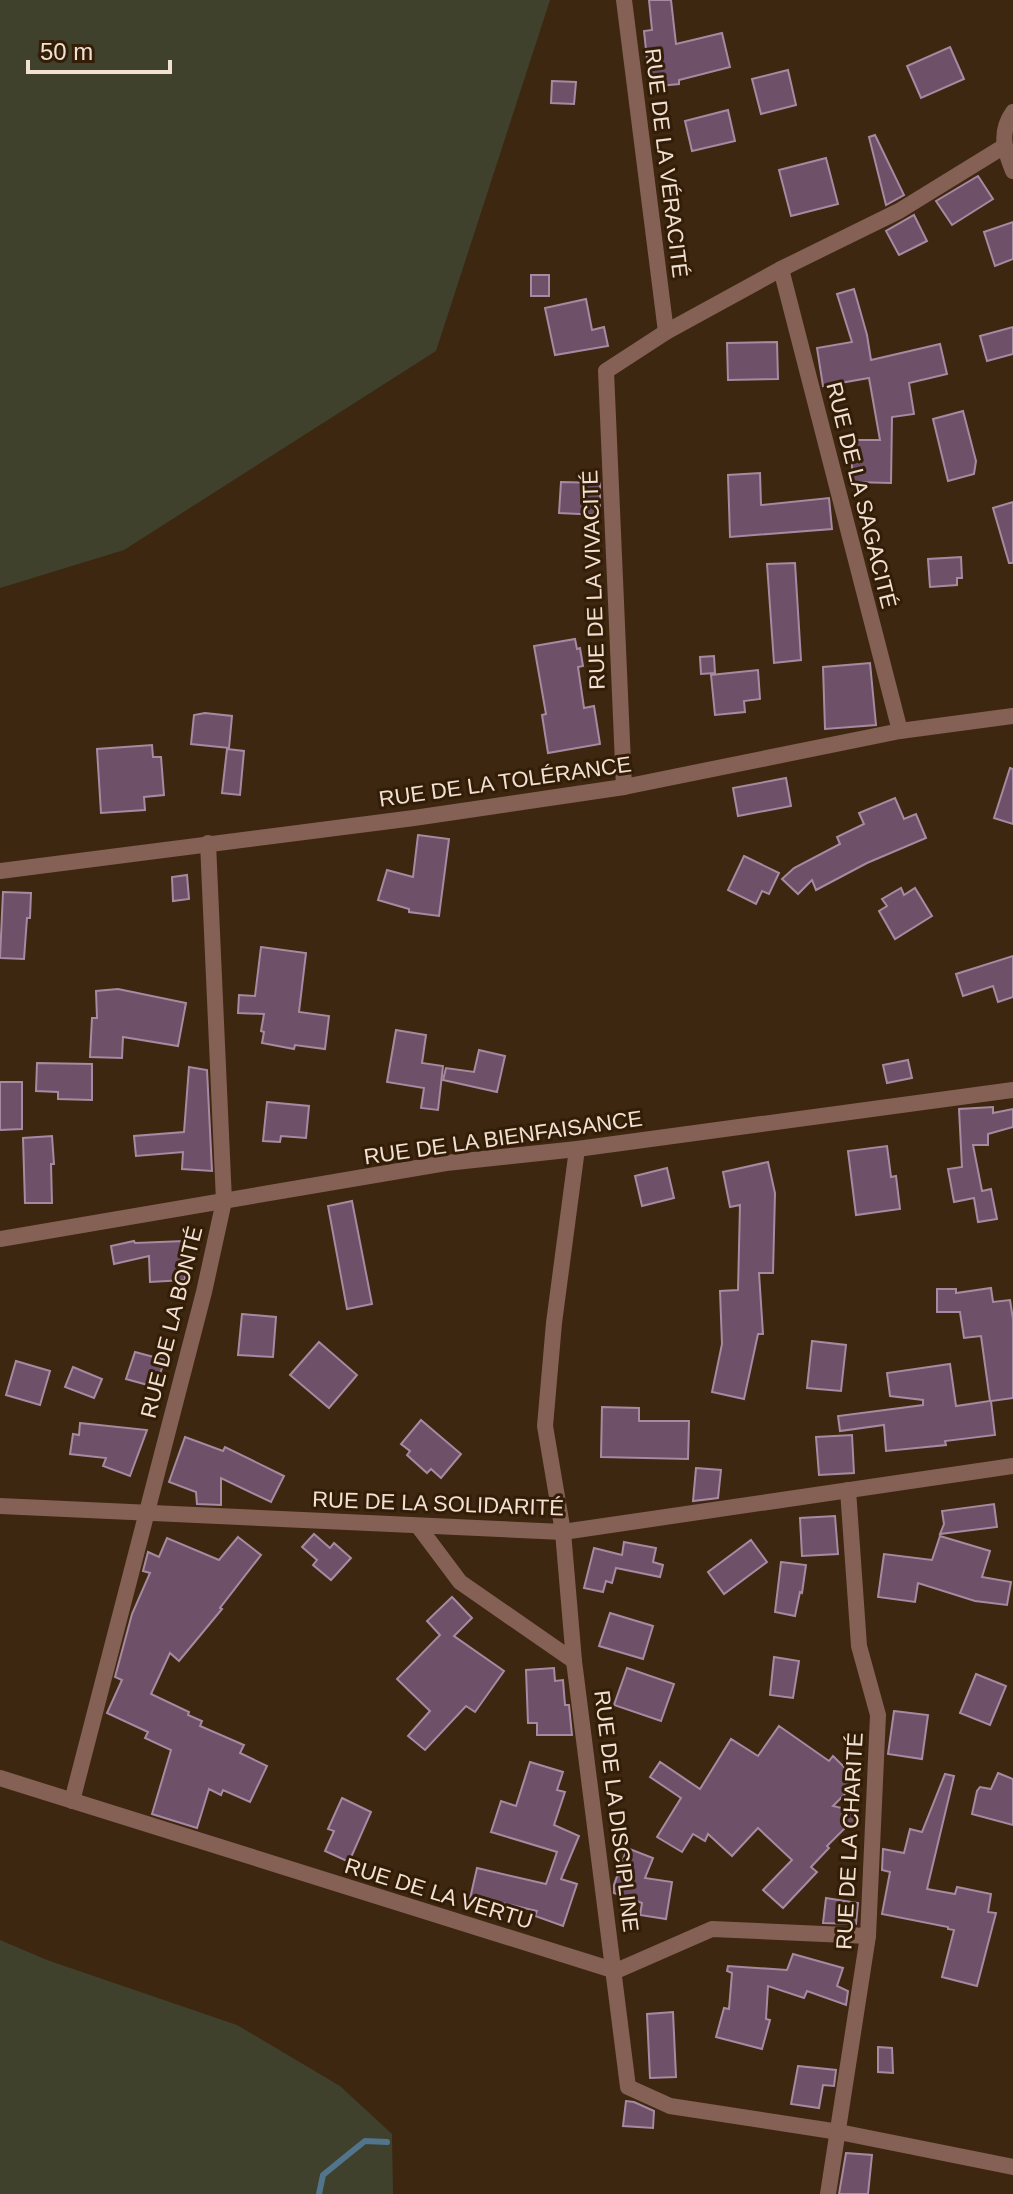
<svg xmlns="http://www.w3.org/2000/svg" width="1013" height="2194" font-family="Arial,sans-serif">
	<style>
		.green { fill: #3f412c }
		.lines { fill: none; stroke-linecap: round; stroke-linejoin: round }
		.stream { stroke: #53748d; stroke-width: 6 }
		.building { fill: #6e5069; stroke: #a78aa1; stroke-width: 2 }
		.street { stroke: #856055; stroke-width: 16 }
		.labels { text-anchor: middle; stroke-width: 6; stroke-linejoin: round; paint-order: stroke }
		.street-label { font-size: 22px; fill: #f0e1d4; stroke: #331d07 }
	</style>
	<rect width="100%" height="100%" fill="#3d2711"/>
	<!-- green -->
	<g class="green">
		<path d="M0,0H550L436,351L124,550L0,588Z"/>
		<path d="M0,1940L47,1960L237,2025L340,2086L392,2134L393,2194H0Z"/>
	</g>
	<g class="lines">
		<!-- stream -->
		<path class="stream" d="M319,2194L323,2175L350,2153L365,2141L387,2142"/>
	</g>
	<!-- building -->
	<g class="building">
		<path d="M649,0H671L676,44L722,33L730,67L679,80V84L650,87L644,31L652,30Z"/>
		<path d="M950,47L964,79L921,98L907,66Z"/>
		<path d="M788,70L796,105L761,114L752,79Z"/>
		<path d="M552,81L576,82L574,104L551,103Z"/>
		<path d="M728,110L735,141L692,151L685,121Z"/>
		<path d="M875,135L904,195L886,205L869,137Z"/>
		<path d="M826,158L838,204L791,216L779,170Z"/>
		<path d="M978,176L993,199L952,225L936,201Z"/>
		<path d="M914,215L927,241L899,255L886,231Z"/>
		<path d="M1013,222V259L995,266L984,232Z"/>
		<rect x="531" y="275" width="18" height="21"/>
		<path d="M854,289L867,335L871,360L940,344L947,374L909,383L914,414L892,417L891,483L852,482V440H880L869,378L823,386L817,348L852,342L837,294Z"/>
		<path d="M586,299L592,330L604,327L608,346L555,355L545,308Z"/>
		<path d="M1013,327V354L987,361L980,336Z"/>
		<path d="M777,342L778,379L728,380L727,343Z"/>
		<path d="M963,411L976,461L974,474L948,481L933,419Z"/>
		<path d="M760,473L761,505L829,498L832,529L730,537L728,475Z"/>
		<path d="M561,482L600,483V515L559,513Z"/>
		<path d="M1013,502V563H1009L993,508Z"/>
		<path d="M961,557L962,578H957V585L930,587L928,559Z"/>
		<path d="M795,563L801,660L774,663L767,564Z"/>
		<path d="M575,639L577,649L580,648L583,666L578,667L584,708L594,706L600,744L548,753L542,715L546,714L534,646Z"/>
		<path d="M714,656L715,673L701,674L700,657Z"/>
		<path d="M870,663L876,725L825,729L823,667Z"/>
		<path d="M758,670L760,699L744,701L745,712L715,715L711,675Z"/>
		<path d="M205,713L232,716L229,748L191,744L194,715Z"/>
		<path d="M152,745L153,757H161L164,795L144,797L145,810L101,813L97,749Z"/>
		<path d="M227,749L244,751L240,795L222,793Z"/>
		<path d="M1010,768L1013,769V824L994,818Z"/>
		<path d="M786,778L791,806L738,816L733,788Z"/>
		<path d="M895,798L904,819L916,814L926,838L867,863L816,890L812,880L798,894L782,879L794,868L840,844L837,837L864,824L859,813Z"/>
		<path d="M418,835L449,839L439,916L409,912V909L378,900L387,870L413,877Z"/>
		<path d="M744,856L779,873L769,894L762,891L756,904L728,890Z"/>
		<path d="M187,875L189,899L173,901L172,877Z"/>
		<path d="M901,888L904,895L915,888L932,916L895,939L879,911L887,906L882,899Z"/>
		<path d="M3,892L31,893L30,918H27L24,959L0,958Z"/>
		<path d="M261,947L306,953L299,1012L329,1016L325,1049L295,1045L294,1049L262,1043L264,1032L261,1031L264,1014L238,1013L239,995L255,996Z"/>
		<path d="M1013,956V997L998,1002L993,986L963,996L956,974Z"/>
		<path d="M118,989L186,1003L178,1046L123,1037L122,1058L90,1057L92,1018H97L96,991Z"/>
		<path d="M396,1030L426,1035L422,1063L443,1066L438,1110L421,1108L424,1088L387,1082Z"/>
		<path d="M479,1050L505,1056L497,1092L443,1080L446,1068L474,1072Z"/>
		<path d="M908,1060L912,1078L887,1083L883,1065Z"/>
		<path d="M37,1063L92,1064V1100L58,1099V1092L36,1091Z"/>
		<path d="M189,1067L207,1070L212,1171L182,1169L183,1152L136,1156L134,1136L184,1132Z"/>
		<path d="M0,1082H22V1129L0,1130Z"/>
		<path d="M267,1102L309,1106L306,1138L281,1136L280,1142L263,1141Z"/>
		<path d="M993,1107V1113L1013,1109V1127L988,1134V1145H973L982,1191L991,1189L997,1219L978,1222L974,1198L954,1202L948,1169L962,1167L959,1109Z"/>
		<path d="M52,1136L54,1164H51L52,1203H25L23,1138Z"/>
		<path d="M887,1146L891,1177L896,1176L900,1209L856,1215L848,1151Z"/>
		<path d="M768,1162L775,1193L773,1273H759L763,1334H758L744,1399L712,1392L722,1344L720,1291L738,1290L740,1205L730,1207L723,1172Z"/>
		<path d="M667,1168L674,1198L642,1206L635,1176Z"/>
		<path d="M352,1201L372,1304L347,1309L328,1206Z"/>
		<path d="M134,1241L135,1243L184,1241L185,1280L150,1282L149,1256L114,1264L111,1246Z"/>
		<path d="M991,1288L993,1302L1010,1300L1013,1319V1398L991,1401L995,1435L945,1441L946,1445L886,1451L884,1425L840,1431L838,1416L923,1405V1400L890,1396L887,1373L950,1364L956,1406L990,1401L981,1336L964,1338L960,1312H937V1289H956V1293Z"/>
		<path d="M242,1314L276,1317L273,1357L238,1355Z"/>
		<path d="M812,1341L846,1345L841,1391L807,1388Z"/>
		<path d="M319,1342L357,1375L329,1408L290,1375Z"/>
		<path d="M135,1352L165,1360L155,1387L126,1379Z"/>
		<path d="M16,1361L50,1371L40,1405L6,1395Z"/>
		<path d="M73,1367L102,1379L94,1398L65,1387Z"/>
		<path d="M602,1407L639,1408V1421H689L688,1459L601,1457Z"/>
		<path d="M421,1420L461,1454L441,1478L431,1469L427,1473L407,1455L410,1451L401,1444Z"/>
		<path d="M80,1423L147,1430L130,1476L103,1466L106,1458L70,1454L73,1434L79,1435Z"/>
		<path d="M852,1435L854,1473L819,1475L816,1437Z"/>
		<path d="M185,1437L223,1451L225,1447L284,1476L271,1502L221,1478V1505L197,1504L196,1492L169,1482Z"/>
		<path d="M696,1468L721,1470L718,1498L693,1501Z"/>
		<path d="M994,1504L997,1527L940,1534L944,1524L942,1511Z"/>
		<path d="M835,1516L838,1554L802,1556L800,1518Z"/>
		<path d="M314,1534L330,1548L334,1543L351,1558L331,1580L313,1565L317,1560L302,1547Z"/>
		<path d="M940,1536L990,1551L982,1577L1011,1582L1007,1605L975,1601L918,1583L915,1602L878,1597L884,1554L932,1560Z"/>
		<path d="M238,1537L261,1555L220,1608L222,1609L179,1661L170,1653L151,1694L189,1712L188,1715L202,1721L200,1726L244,1745L240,1753L267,1766L250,1802L223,1790L221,1795L209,1789L197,1828L152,1814L171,1750L145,1738L148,1732L107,1713L122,1680L115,1677L132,1614L150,1573L143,1571L148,1552L159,1557L167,1538L219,1560Z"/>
		<path d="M751,1540L767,1562L724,1594L708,1572Z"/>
		<path d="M624,1542L656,1548L653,1562L663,1565L660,1577L616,1568L612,1583L606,1581L603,1592L584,1588L594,1548L622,1555Z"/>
		<path d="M781,1562L806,1565L802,1593L800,1592L795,1616L775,1612Z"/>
		<path d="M452,1597L472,1618L454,1636L504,1671L475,1712L466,1706L425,1750L408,1736L430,1711L397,1679L440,1635L427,1621Z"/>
		<path d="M610,1613L653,1626L643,1659L599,1646Z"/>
		<path d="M774,1657L799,1661L793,1698L770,1695Z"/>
		<path d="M554,1668L555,1681L563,1680L565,1705H569L572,1735H537V1723H528L526,1670Z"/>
		<path d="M627,1668L674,1684L661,1721L614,1705Z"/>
		<path d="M976,1674L1006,1686L990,1725L960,1713Z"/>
		<path d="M894,1711L928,1715L922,1759L888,1754Z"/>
		<path d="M779,1726L829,1761L833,1756L858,1781L833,1806L858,1812L854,1828L846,1827L827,1846L829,1848L811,1867L817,1872L783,1908L763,1890L792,1860L758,1828L732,1856L708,1834L705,1841L693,1834L682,1852L657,1837L681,1798L650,1777L660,1762L700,1789L731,1739L758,1756Z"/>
		<path d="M530,1762L563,1772L557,1790L565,1792L554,1825L579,1836L561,1879L577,1884L563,1926L535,1916L537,1911L494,1901L492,1909L469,1903L477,1868L546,1884L557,1852L491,1832L501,1801L516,1806Z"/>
		<path d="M998,1773L1013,1779V1825L972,1814L977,1791L980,1787L991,1789Z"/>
		<path d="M945,1774L954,1776L927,1889L955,1894L957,1887L991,1894L988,1912L996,1913L977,1986L942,1977L954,1930L948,1929V1927L882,1914L890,1872L882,1870L883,1849L904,1853L910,1829L922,1832Z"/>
		<path d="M342,1798L371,1812L349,1862L325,1851L334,1831L328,1829Z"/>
		<path d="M627,1848L653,1858L645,1878L672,1882L666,1919L640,1915L642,1903L614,1893V1885Z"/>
		<path d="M826,1898L858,1903L856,1924L823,1923Z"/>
		<path d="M793,1954L843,1968L837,1986L848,1991L846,2005L807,1991L804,1998L768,1986L766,2019L770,2020L762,2049L716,2037L724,2008L729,2009L732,1973L727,1971L728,1966L787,1970Z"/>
		<path d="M673,2012L676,2077L650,2078L647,2014Z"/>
		<path d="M878,2047L892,2048L893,2073L878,2072Z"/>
		<path d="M798,2066L836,2070L834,2086L823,2085L819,2108L791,2104Z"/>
		<path d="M626,2101L634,2102L654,2111L653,2128L623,2126Z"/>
		<path d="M846,2153L872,2155L868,2194H839Z"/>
	</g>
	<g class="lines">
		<!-- street -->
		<g class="street">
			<path d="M624,0L666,332"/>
			<path d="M1013,112C999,132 1004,149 1013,171"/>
			<path d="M781,269L900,731"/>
			<path d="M624,787L606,371L666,332L781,269L899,211L1003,147"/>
			<path d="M0,871L414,818L624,787L900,731L1013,716"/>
			<path d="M577,1149L554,1323L545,1426L563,1532L574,1661L628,2087L670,2106L839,2132L1013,2167"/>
			<path d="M0,1239L446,1163L577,1149L1013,1090"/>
			<path d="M0,1506L563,1532L1013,1466"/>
			<path d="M418,1526L460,1582L574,1661"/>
			<path d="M0,1778L616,1971L712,1929L868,1936"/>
			<path d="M72,1801L204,1292L224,1201L208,843"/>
			<path d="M828,2194L868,1936L878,1715L859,1646L848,1490"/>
		</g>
	</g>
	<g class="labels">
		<!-- street labels -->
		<g class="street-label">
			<text transform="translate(667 163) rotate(83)" y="8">RUE DE LA VÉRACITÉ</text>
			<text transform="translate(862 495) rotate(76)" y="8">RUE DE LA SAGACITÉ</text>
			<text transform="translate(593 580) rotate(-92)" y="8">RUE DE LA VIVACITÉ</text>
			<text transform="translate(505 781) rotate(-8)" y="8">RUE DE LA TOLÉRANCE</text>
			<text transform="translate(503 1137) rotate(-8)" y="8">RUE DE LA BIENFAISANCE</text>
			<text transform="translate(171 1322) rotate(-76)" y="8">RUE DE LA BONTÉ</text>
			<text transform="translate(438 1503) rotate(2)" y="8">RUE DE LA SOLIDARITÉ</text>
			<text transform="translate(617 1811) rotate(83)" y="8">RUE DE LA DISCIPLINE</text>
			<text transform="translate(849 1841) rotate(-87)" y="8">RUE DE LA CHARITÉ</text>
			<text transform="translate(439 1893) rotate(17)" y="8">RUE DE LA VERTU</text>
		</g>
	</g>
	<!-- scale -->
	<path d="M28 60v12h142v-12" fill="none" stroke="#f0e1d4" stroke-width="4"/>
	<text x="40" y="60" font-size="24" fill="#f0e1d4" stroke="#331d07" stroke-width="6" paint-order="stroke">50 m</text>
</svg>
